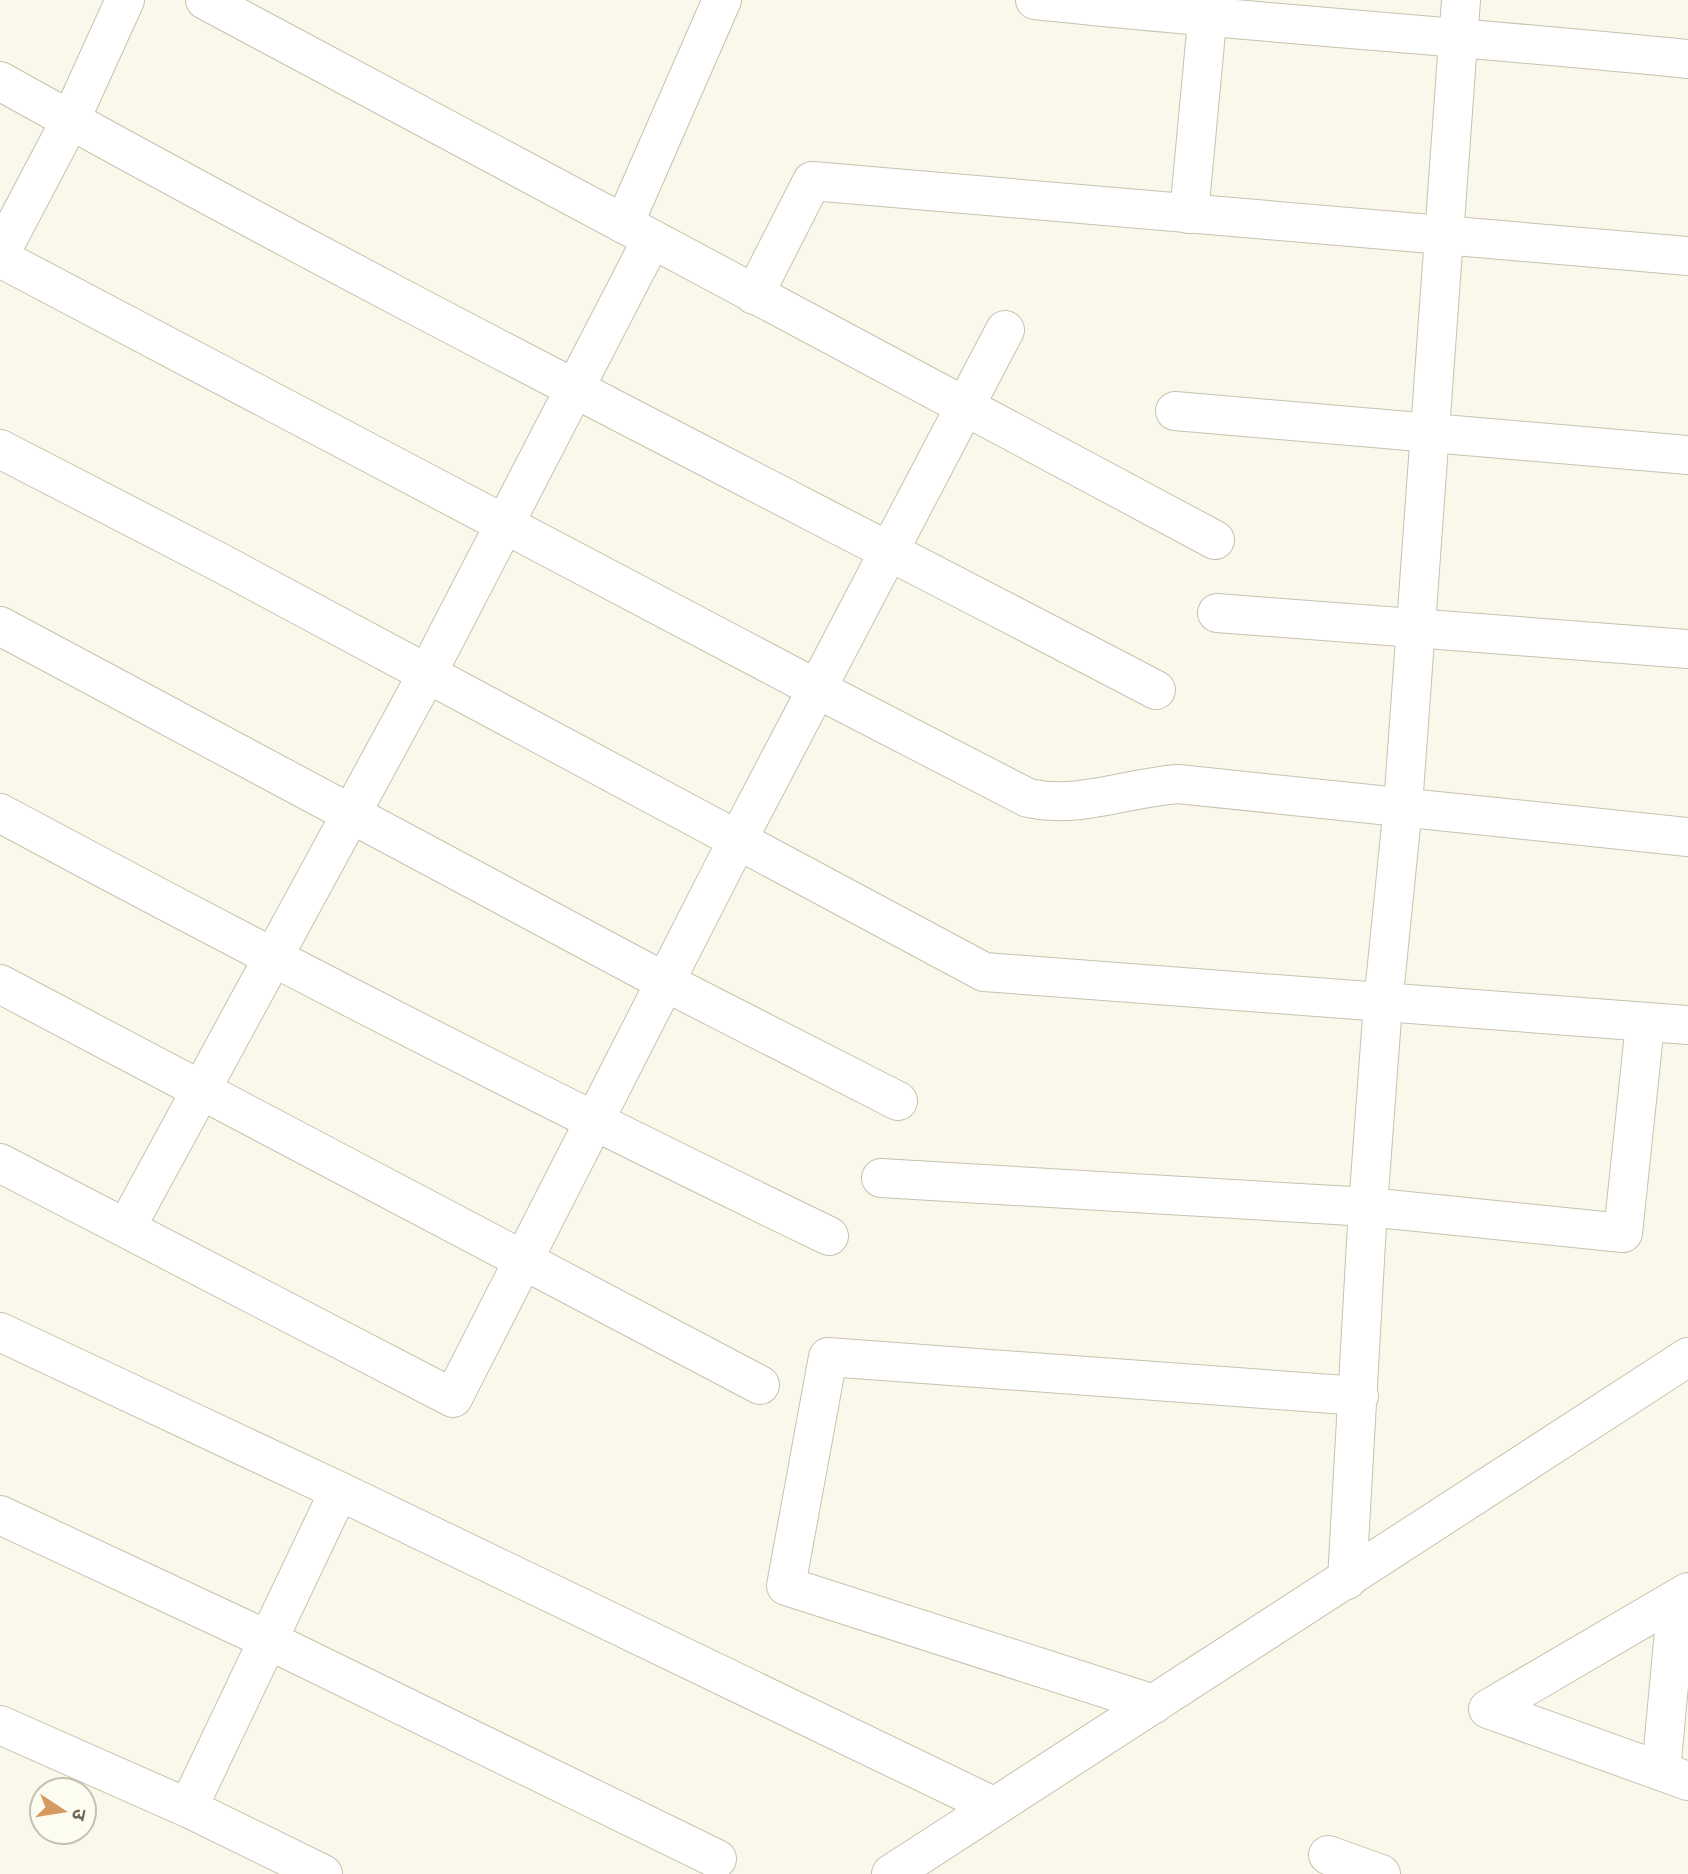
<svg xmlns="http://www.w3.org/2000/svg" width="1688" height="1874" font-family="'Sofia Sans Condensed','Noto Sans Devanagari',sans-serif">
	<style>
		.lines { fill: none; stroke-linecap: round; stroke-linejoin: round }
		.minor-casing { stroke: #c8c1af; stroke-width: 40 }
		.minor { stroke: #fff; stroke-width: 38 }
	</style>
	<rect width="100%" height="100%" fill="#faf8ea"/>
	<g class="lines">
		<defs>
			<g id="minor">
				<path d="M205,0L1215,540"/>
				<path d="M1035,0C1252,23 1470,37 1688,59"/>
				<path d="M0,81C380,293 770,488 1156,690"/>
				<path d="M1189,214L1209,0"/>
				<path d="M624,224L722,0"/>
				<path d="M0,254L70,121L125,0"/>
				<path d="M0,258L817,689L1028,798C1080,809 1126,788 1178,784L1688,837"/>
				<path d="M754,295L812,181L1688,256"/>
				<path d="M1175,411L1688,455"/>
				<path d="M0,449L217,561L984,972L1688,1025"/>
				<path d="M1217,613L1688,649"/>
				<path d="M0,626L665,982L898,1101"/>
				<path d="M0,813C274,960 549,1101 829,1236"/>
				<path d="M0,984L760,1385"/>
				<path d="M0,1163L453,1398L737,841L1005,330"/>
				<path d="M881,1178L1368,1207L1623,1233L1645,1024"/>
				<path d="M126,1228L427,674L652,239"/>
				<path d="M0,1332L339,1491L993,1806"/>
				<path d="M0,1515L268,1640L717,1859"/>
				<path d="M1347,1580L1368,1207L1383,1004L1403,806L1461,0"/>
				<path d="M1688,1592L1488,1709L1688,1781"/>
				<path d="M1154,1704L786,1586L828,1357L1359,1396"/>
				<path d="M0,1725L188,1808L323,1874"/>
				<path d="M1661,1771L1677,1599"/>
				<path d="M188,1808L339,1491"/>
				<path d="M1328,1855L1381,1874"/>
				<path d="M891,1874L1688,1357"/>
			</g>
		</defs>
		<!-- minor casing -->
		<use href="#minor" class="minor-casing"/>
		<!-- minor -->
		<use href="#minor" class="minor"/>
	</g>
	<!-- north arrow -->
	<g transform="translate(63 1811) rotate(102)"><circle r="33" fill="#fdfcf1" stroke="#c5c0b1" stroke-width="2"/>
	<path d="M0-5L12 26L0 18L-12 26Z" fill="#d49a60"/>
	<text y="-10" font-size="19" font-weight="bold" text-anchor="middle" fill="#726651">उ</text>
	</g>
</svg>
